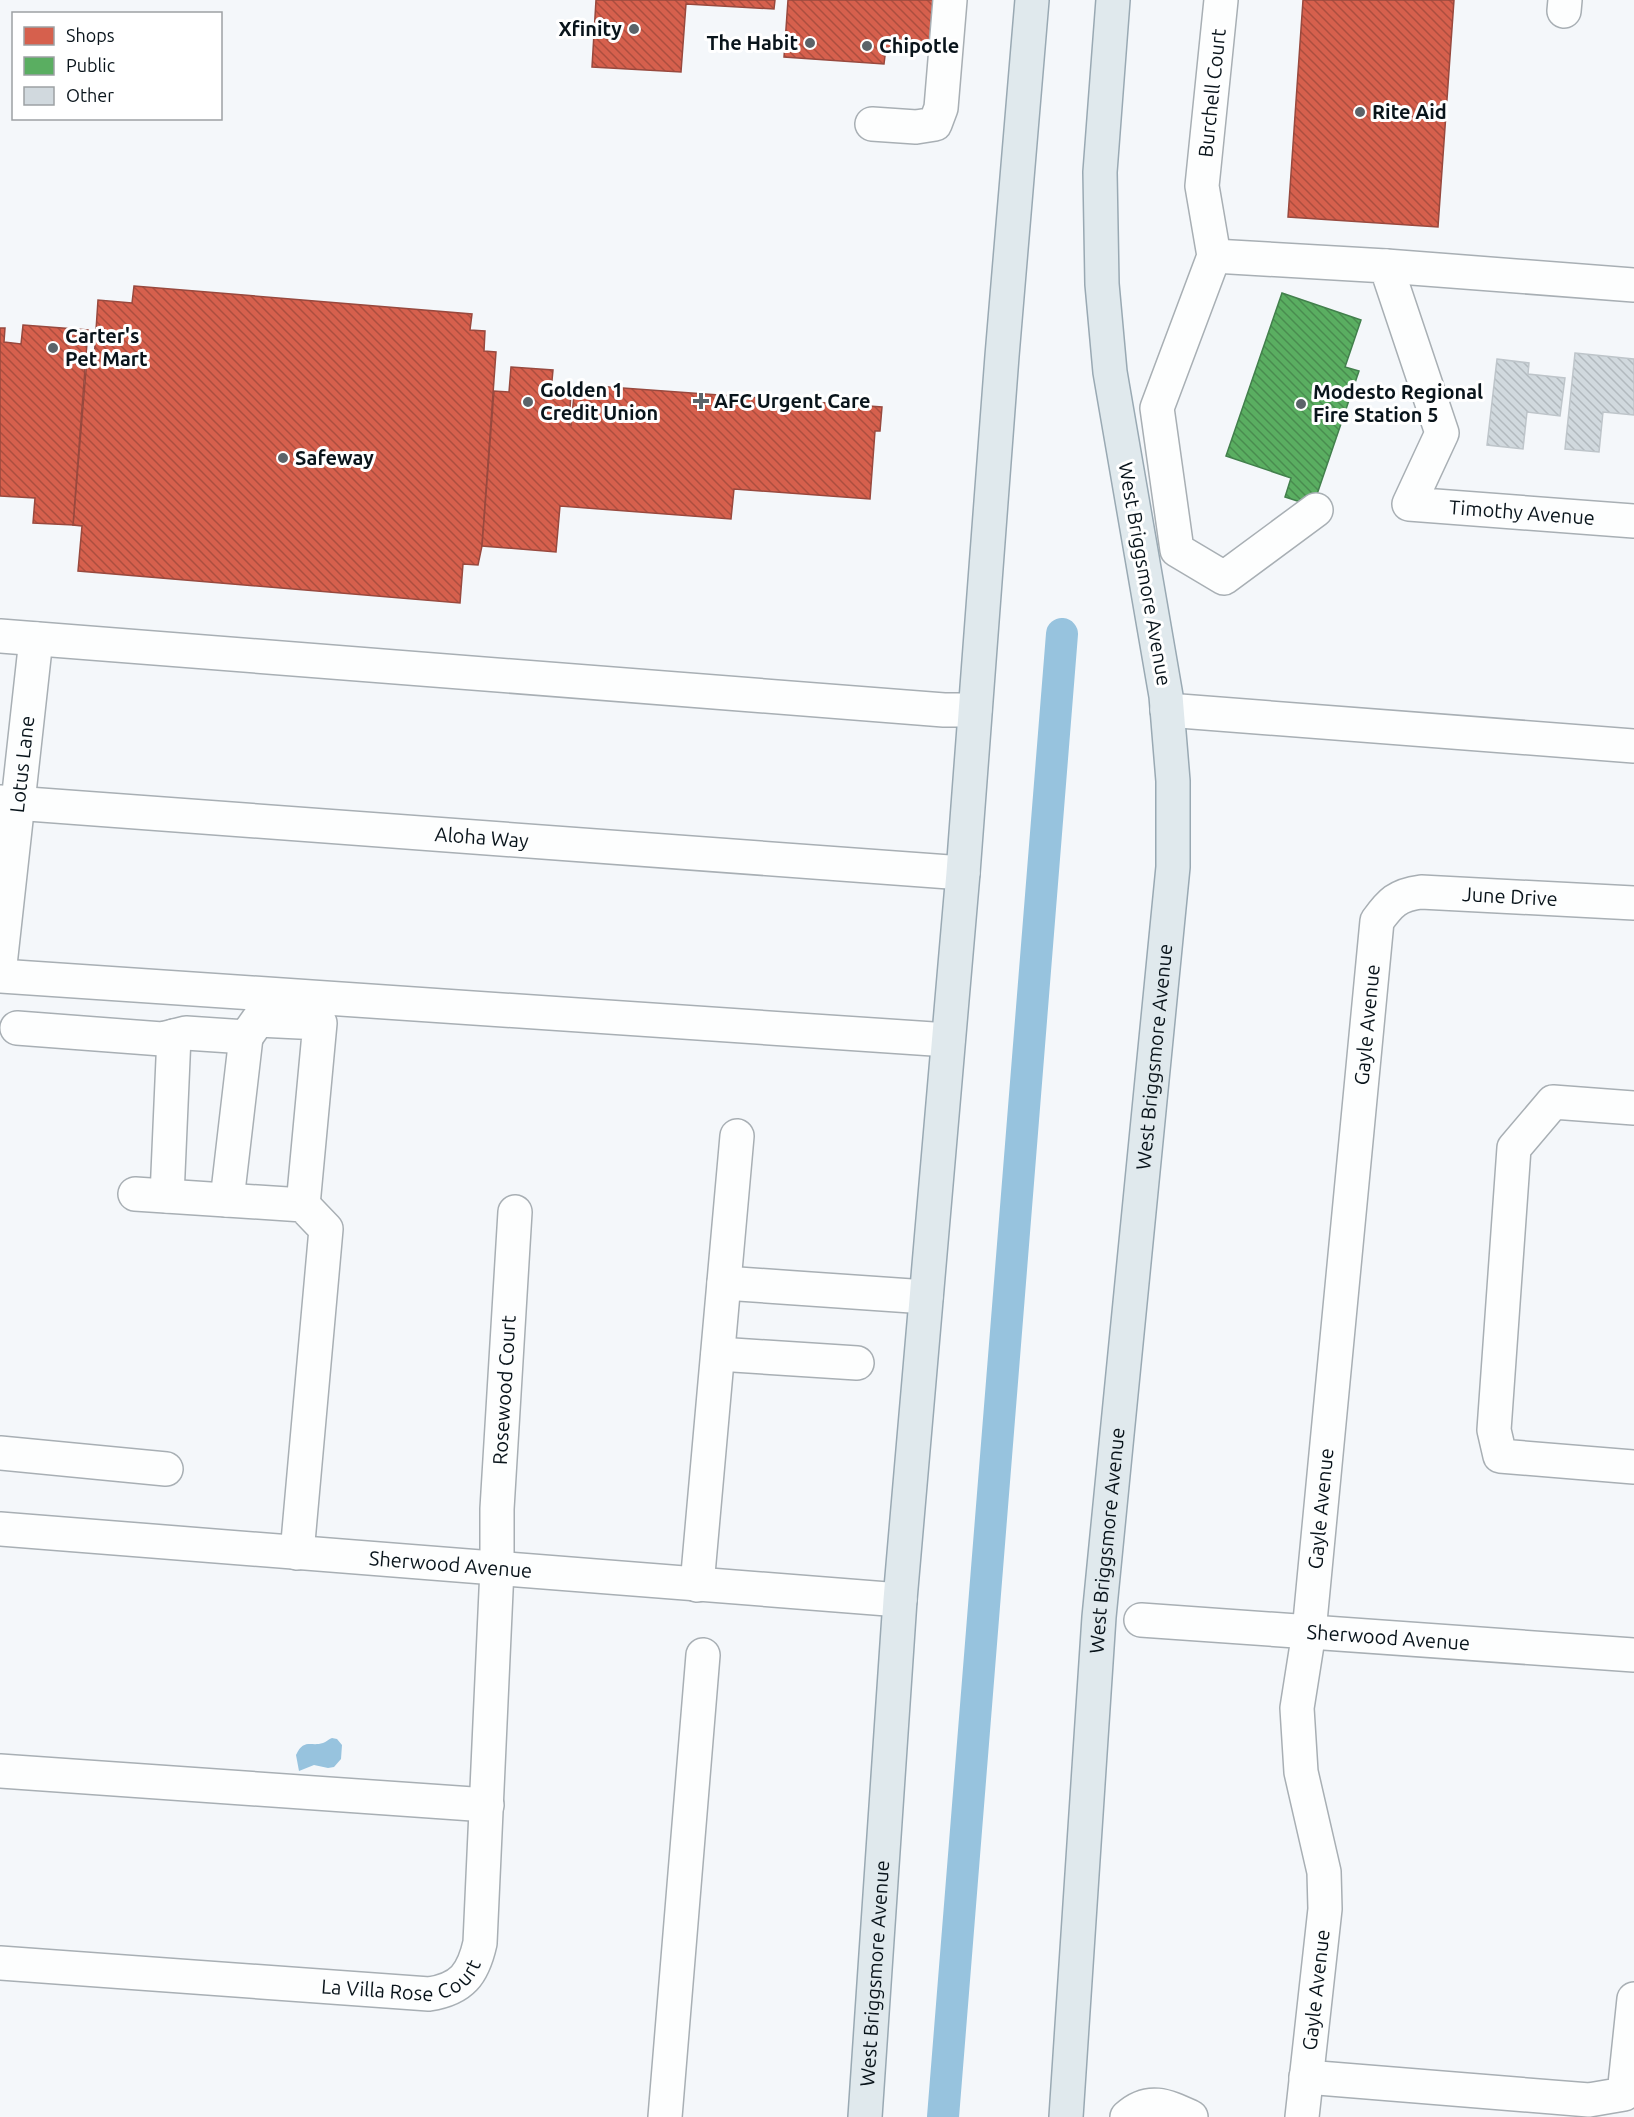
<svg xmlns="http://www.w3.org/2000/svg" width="1634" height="2117" font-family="Ubuntu,sans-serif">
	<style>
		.water { fill: #97c3de }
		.shops { fill: url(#shops-back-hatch); stroke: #98493e; stroke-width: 1.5 }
		.public { fill: url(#public-back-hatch); stroke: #42804c; stroke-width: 1.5 }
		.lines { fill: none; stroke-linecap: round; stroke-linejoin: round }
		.canal { stroke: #97c3de; stroke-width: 32 }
		.building { fill: url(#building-back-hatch); stroke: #bec5ca; stroke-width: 1.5 }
		.minor-casing { stroke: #a8afb4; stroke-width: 36 }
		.major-casing { stroke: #99a9b3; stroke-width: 36 }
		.minor { stroke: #fdfefe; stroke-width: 33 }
		.major { stroke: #e0e9ed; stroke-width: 33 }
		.poi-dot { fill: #5b6369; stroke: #fff; stroke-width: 2 }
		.labels { text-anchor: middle; stroke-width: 6; stroke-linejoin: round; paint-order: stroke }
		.poi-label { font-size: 20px; font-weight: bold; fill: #09141b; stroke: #fff; text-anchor: start }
		.street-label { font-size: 20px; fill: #09141b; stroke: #fff }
	</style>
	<defs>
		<pattern id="shops-back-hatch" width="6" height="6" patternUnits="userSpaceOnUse" patternTransform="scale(1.5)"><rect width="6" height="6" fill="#d6604d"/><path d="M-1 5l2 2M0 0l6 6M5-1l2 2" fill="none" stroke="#ac4e3f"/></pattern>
		<pattern id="public-back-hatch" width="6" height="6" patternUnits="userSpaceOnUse" patternTransform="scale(1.5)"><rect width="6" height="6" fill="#5aae61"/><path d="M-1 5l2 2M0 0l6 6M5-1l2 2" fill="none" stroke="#498c4f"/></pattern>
		<pattern id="building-back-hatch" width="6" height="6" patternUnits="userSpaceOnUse" patternTransform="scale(1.5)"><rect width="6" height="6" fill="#d1d9de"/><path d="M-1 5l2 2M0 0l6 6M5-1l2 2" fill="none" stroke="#b2b9be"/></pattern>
	</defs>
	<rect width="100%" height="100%" fill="#f4f7fa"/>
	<!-- water -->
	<path class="water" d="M332,1738L337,1739L342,1745L341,1759L334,1767L328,1768L314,1765L299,1771L296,1755C304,1738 311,1747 323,1743C326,1742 329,1739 332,1738Z"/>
	<!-- shops -->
	<g class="shops">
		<path d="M596,0H775L774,9L686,4L681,72L592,67Z"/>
		<path d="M788,0H933L929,51L886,48L884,64L784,57Z"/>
		<path d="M1303,0H1454L1438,227L1288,217Z"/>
		<path d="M134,286L472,314L470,330L485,331L484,351L496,352L482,546L478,565L463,564L460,603L78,571L82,526L73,525L87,359L94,360L98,300L132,303Z"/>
		<path d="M23,325L88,330L73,525L33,523L35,498L0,496V328H5L4,342L21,344Z"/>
		<path d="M511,367L553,370L551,391L571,393L569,424L571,425L574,395L581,396L582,385L882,407L880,431H875L870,499L734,489L731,519L560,506L556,552L482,546L494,391L509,392Z"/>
	</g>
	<!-- public -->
	<path class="public" d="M1282,293L1361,320L1345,367L1359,371L1313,506L1285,497L1291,478L1226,456Z"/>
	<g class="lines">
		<!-- canal -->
		<path class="canal" d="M943,2117L1062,634"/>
	</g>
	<!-- building -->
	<g class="building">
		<path d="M1575,353L1634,359V415L1603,412L1599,452L1565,449Z"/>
		<path d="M1497,359L1529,363L1528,374L1565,378L1560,416L1527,412L1523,449L1487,445Z"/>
	</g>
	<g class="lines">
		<defs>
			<g id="minor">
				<path d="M1221,0L1202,186L1214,256L1157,408L1177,550L1224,578L1316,510"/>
				<path d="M1564,11L1565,0"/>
				<path d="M872,124L916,127L935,124L941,108L950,0"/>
				<path id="s1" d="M1214,256L1386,266L1442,433L1409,504L1634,521"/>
				<path d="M1386,266L1634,285"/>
				<path d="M0,636L944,710H975"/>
				<path d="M1167,710L1634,746"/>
				<path id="s2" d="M0,802L963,873"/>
				<path id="s3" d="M0,965L36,639"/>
				<path d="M0,976L948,1040"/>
				<path d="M17,1028L162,1039L186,1033L246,1037L258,1020L320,1023L303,1205"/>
				<path d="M1634,1108L1553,1102L1514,1148L1494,1430L1500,1456L1634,1467"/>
				<path d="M135,1194L303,1205L326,1229L297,1553"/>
				<path d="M167,1196L174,1036"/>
				<path d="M227,1200L246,1037"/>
				<path d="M724,1283L926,1297"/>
				<path d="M718,1354L857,1363"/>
				<path d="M0,1453L166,1469"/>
				<path id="s4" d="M0,1529L900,1600"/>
				<path d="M697,1585L737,1136"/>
				<path id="s5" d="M1141,1620L1634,1655"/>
				<path d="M0,1771L487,1805"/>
				<path id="s6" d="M0,1963L429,1994C462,1989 473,1974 480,1943L497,1569V1509L515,1212"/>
				<path d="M1306,2077L1589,2100L1624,2094L1634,1999"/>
				<path d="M665,2117L703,1655"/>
				<path d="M1127,2117C1149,2097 1167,2106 1191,2117"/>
				<path id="s7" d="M1302,2117L1325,1909L1324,1872L1301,1772L1297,1708L1309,1632L1377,921C1390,903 1397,895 1421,892L1634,903"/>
			</g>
			<g id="major">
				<path id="s8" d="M865,2117L900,1600L963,873L1002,356L1032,0"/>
				<path id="s9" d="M1066,2117L1099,1617L1173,867V781L1166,696L1110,372L1102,284L1100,172L1113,0"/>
			</g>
		</defs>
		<!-- minor casing -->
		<use href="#minor" class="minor-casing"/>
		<!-- major casing -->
		<use href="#major" class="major-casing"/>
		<!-- minor -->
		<use href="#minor" class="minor"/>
		<!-- major -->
		<use href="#major" class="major"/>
	</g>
	<!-- markers -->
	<g class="poi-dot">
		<circle cx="634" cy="29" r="6"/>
		<circle cx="810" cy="43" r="6"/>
		<circle cx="867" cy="46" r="6"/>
		<circle cx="1360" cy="112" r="6"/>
		<circle cx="53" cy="348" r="6"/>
		<path d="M698 392h6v6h6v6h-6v6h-6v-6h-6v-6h6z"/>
		<circle cx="528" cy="402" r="6"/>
		<circle cx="1301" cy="404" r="6"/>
		<circle cx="283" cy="458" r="6"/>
	</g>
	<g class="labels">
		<!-- poi labels -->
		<g class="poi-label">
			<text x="622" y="36" text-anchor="end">Xfinity</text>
			<text x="798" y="50" text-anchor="end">The Habit</text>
			<text x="879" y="53">Chipotle</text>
			<text x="1372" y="119">Rite Aid</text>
			<text x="65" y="343">Carter's<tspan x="65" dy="23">Pet Mart</tspan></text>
			<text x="540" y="397">Golden 1<tspan x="540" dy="23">Credit Union</tspan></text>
			<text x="1313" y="399">Modesto Regional<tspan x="1313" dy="23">Fire Station 5</tspan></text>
			<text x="714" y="408">AFC Urgent Care</text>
			<text x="295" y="465">Safeway</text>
		</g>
		<!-- street labels -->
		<g class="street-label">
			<text transform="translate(1212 93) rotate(-84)" y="7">Burchell Court</text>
			<text dy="7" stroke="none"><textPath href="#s1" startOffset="540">Timothy Avenue</textPath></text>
			<text transform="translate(1145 574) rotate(80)" y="7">West Briggsmore Avenue</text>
			<text dy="7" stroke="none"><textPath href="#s3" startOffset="202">Lotus Lane</textPath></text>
			<text dy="7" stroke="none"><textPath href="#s2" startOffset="483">Aloha Way</textPath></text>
			<text dy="7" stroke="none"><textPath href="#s7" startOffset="1348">June Drive</textPath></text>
			<text dy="7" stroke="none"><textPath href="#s7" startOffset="1100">Gayle Avenue</textPath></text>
			<text dy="7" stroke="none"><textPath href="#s9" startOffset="1064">West Briggsmore Avenue</textPath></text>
			<text dy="7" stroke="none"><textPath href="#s6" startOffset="1062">Rosewood Court</textPath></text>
			<text dy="7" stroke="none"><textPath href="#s7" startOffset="614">Gayle Avenue</textPath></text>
			<text dy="7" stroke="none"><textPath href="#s9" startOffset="578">West Briggsmore Avenue</textPath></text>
			<text dy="7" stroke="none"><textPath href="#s4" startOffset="452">Sherwood Avenue</textPath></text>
			<text dy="7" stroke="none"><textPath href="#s5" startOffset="248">Sherwood Avenue</textPath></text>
			<text dy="7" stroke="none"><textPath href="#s6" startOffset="406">La Villa Rose Court</textPath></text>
			<text dy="7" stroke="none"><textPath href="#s8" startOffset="144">West Briggsmore Avenue</textPath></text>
			<text dy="7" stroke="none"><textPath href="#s7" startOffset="128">Gayle Avenue</textPath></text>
		</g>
	</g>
	<!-- legend -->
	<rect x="12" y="12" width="210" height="108" fill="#ffffff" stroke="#9da1a4" stroke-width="1.5"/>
	<rect x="24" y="27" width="30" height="18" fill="#d6604d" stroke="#9da1a4" stroke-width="1.5"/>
	<text x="66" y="42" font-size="18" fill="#09141b">Shops</text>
	<rect x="24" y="57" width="30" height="18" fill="#5aae61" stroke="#9da1a4" stroke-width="1.5"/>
	<text x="66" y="72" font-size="18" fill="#09141b">Public</text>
	<rect x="24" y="87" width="30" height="18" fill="#d1d9de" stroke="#9da1a4" stroke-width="1.5"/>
	<text x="66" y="102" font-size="18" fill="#09141b">Other</text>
</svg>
